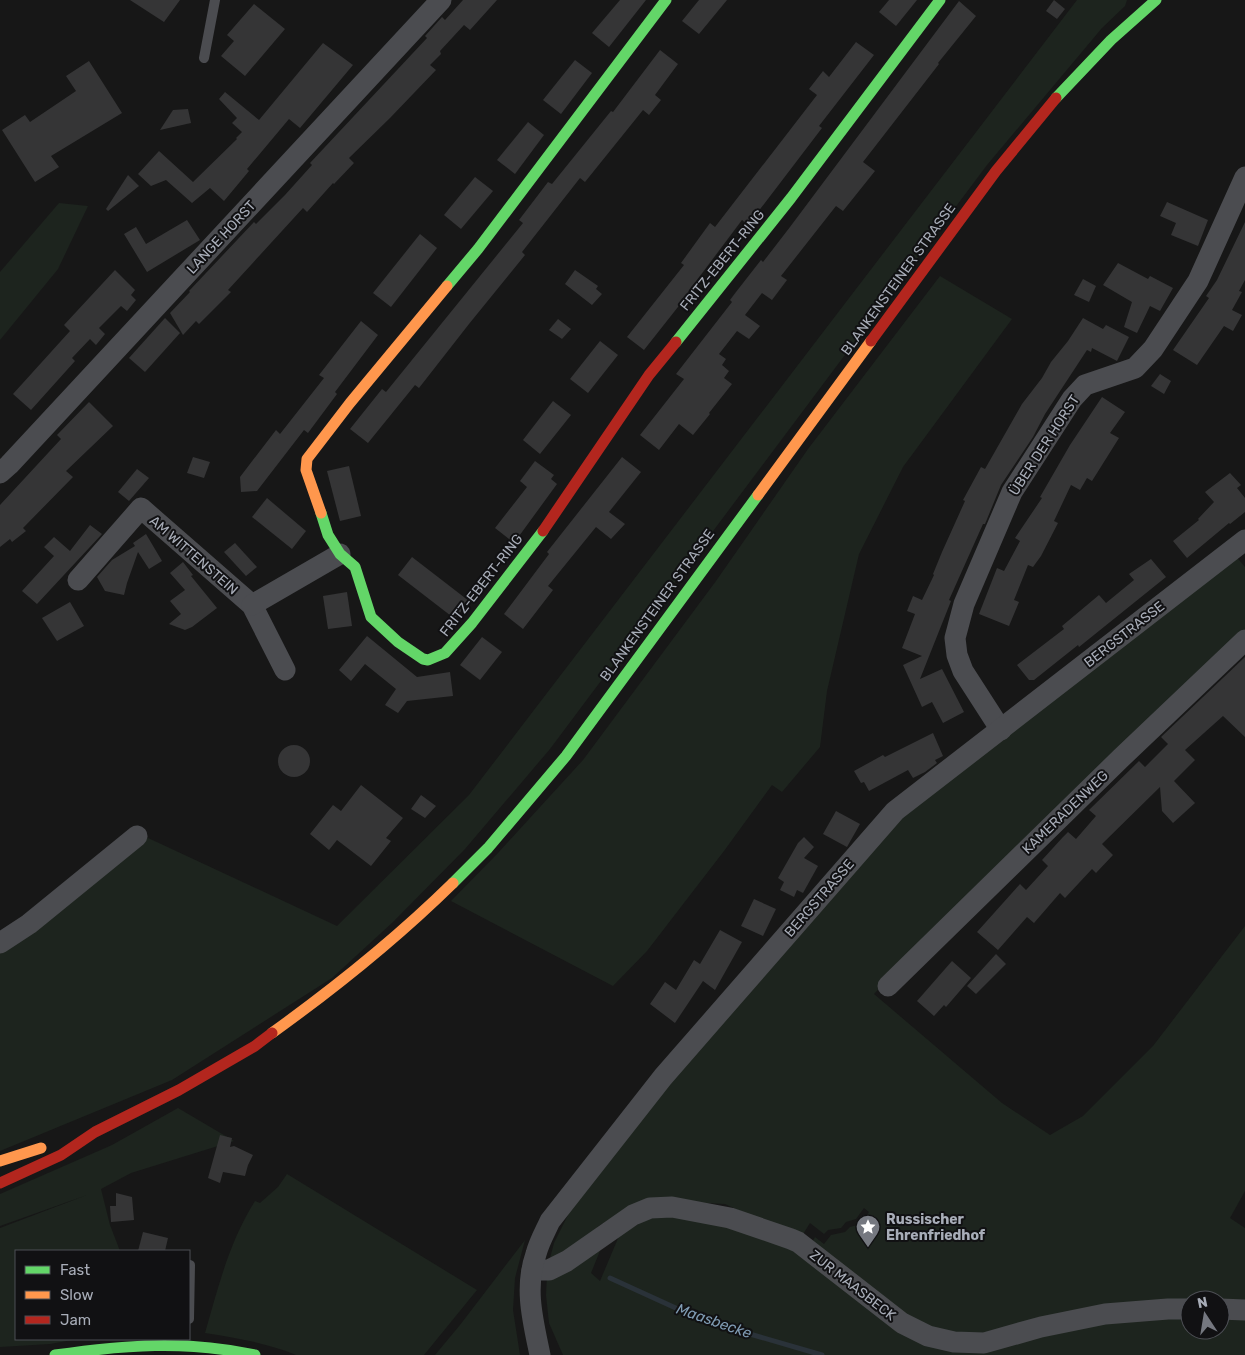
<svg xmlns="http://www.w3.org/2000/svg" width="1245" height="1355" font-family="Rubik,sans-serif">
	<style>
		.green { fill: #1d241e }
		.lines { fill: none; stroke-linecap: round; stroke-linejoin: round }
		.stream { stroke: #2a3239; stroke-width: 5 }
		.building { fill: #353536 }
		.lane { stroke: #4b4c50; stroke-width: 10 }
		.street { stroke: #4b4c50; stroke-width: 21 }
		.fast { stroke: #63d668; stroke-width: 11 }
		.slow { stroke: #ff974d; stroke-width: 11 }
		.jam { stroke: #b3261e; stroke-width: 11 }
		.labels { text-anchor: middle; stroke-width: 4; stroke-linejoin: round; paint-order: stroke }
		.street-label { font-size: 14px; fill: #a8adb8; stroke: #111113 }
		.poi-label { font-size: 14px; font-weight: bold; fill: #a8adb8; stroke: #111113; text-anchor: start }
		.water-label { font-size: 15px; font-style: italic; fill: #7f9bb3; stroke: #111113 }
	</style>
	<rect width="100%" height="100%" fill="#171717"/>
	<!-- green -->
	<g class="green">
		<path d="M1077,0H1127L1125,6L1102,28L987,165L550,749L465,849L393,922L332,978L172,1080L0,1151V950L146,837L337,926L469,795Z"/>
		<path d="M59,203L88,206L58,269L0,340V272Z"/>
		<path d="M940,276L1012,319L903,467L859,554L827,691L820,747L782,792L772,785L724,851L647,951L613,986L451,901L498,853L583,760L716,581L808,449Z"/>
		<path d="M1234,554L1245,567V629L911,953L874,994L1002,1103L1050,1135L1083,1116L1153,1046L1245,926V1191L1230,1218L1245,1228V1305L1220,1300H1190L987,1338L932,1332L810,1246L815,1237L824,1244L831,1235L845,1232L850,1227L861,1224L869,1212L864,1208L856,1219L846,1222L841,1228L828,1230L824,1234L810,1223L800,1239L725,1204L670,1201L615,1217L600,1225L586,1237L549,1262L554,1243L569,1213L672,1081L902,812Z"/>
		<path d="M178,1108L234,1141L131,1173L101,1189L110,1225L120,1251H16V1339H78L50,1344L0,1347V1228L87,1195L0,1226V1194L112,1145Z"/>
		<path d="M287,1174L477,1290L424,1355H296C268,1343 236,1338 205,1333C218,1288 229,1242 255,1201L260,1203L278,1187Z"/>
		<path d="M658,1212L771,1236L928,1342L1043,1332L1190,1312V1330H1220V1312L1245,1314V1355H563L549,1323L546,1295L547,1274L602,1246L591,1273L600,1281L619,1236Z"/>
		<path d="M525,1240L515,1278L513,1310L520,1355H435L460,1325Z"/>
	</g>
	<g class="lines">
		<!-- stream -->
		<path class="stream" d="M610,1278L702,1320L822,1355"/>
	</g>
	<!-- building -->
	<g class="building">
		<path d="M130,0H180L164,22Z"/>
		<path d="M463,0H497L470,30L464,25L440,51L441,54L430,65L436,70L390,118L349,158L354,163L334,184L333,183L307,212L303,208L228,290L231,292L199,324L196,321L183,335L170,313L190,292L189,291L254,222L256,224L285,195L312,165L310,163L427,38L425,36L442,17L445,20Z"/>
		<path d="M620,0H646L609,47L592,33Z"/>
		<path d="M699,0H727L699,34L682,21Z"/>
		<path d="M889,0H917L896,26L879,12Z"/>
		<path d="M1054,0L1065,9L1057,19L1046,11Z"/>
		<path d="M959,1L976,16L938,63L939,64L863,162L875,171L843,211L836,206L781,276L787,280L772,300L762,293L745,315L760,326L749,339L737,331L719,354L726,359L722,365L729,371L724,378L732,384L709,413L710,414L693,435L679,424L659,450L640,435L684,379L676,374L732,302L730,300L736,292L761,260L763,262L790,227Z"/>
		<path d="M254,4L285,29L245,76L221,56L234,41L227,35Z"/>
		<path d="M856,42L874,55L819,126L822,128L748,225L742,220L688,292L689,293L644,350L627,337L684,265L681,263L710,223L715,227L817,95L809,89L823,71L829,77Z"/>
		<path d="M323,43L353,65L300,128L289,119L247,169L249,171L224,201L210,188L192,203L166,180L151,186L138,174L159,151L193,182L237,139L236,138L242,132L232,123L237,118L219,99L225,92L259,120Z"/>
		<path d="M660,50L678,64L655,95L661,100L649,115L643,110L585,182L580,178L522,252L525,255L469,324L419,388L415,385L368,443L350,429L382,389L386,392L523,223L519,220L548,182L552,184L611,111L613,112Z"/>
		<path d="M575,60L592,73L561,114L543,100Z"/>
		<path d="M89,61L122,113L51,156L59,167L35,182L2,130L25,115L30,122L76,91L66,76Z"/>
		<path d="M188,109L191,123L160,130L173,110Z"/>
		<path d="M528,122L544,135L515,174L497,160Z"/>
		<path d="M128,175L139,186L108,211L106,209Z"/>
		<path d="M475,177L493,191L461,229L444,215Z"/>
		<path d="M1167,202L1208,220L1198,246L1171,235L1176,223L1160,216Z"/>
		<path d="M187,220L200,240L147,272L124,234L136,227L146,244Z"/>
		<path d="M1245,222V280L1239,291L1242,292L1232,310L1242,315L1233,331L1224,326L1197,365L1173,350L1209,298L1206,296L1217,280Z"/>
		<path d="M420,234L437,248L391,307L373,293Z"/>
		<path d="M1118,263L1148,279L1150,276L1173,288L1160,311L1150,306L1137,333L1124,327L1132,302L1103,285Z"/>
		<path d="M115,270L135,290L131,295L136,300L127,311L121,306L99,328L105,334L96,345L90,339L72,358L75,361L31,410L13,394L70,331L64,325Z"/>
		<path d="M575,270L598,286L596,289L602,294L592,305L565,284Z"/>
		<path d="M1083,279L1096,286L1089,302L1074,295Z"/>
		<path d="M165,318L180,333L145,372L129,358Z"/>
		<path d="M1083,318L1103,329L1106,325L1129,337L1117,361L1092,348L1091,352L1087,350L1045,414L1033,437L1001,485L985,524H983L949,600L951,601L920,679L942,669L964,712L943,723L932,702L922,707L903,665L922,656L902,648L915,614L907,611L913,596L922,600L934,575L933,574L942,552L965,501L963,500L981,467L985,469L1022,404L1042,378L1051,362L1068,341Z"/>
		<path d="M558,319L571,329L562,339L549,330Z"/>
		<path d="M361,321L378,335L335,392L337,394L308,433L304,430L257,491L241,492L240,477L276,430L280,434L324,378L319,375Z"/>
		<path d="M600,341L618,355L588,393L570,379Z"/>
		<path d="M1160,374L1171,381L1164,394L1151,386Z"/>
		<path d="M1102,397L1125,412L1110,433L1119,438L1092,481L1087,478L1080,490L1071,485L1054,521L1058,523L1041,556L1033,567L1028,565L1014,600L1019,602L1009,626L979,614L997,568L1004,571L1020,541L1015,538L1042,498L1040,497L1070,445Z"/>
		<path d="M553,401L571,415L540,454L523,440Z"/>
		<path d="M89,402L113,426L66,471L73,477L23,528L26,531L12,542L10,539L0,547V505L61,439L57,435Z"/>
		<path d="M193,457L210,462L204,478L187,473Z"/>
		<path d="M622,457L641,472L609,512L625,524L611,539L596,527L548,586L553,590L523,629L504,614L549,554L547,552Z"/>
		<path d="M535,461L554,475L551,479L557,484L514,543L495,528L527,487L520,481Z"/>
		<path d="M349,466L361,516L340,521L327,471Z"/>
		<path d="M137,469L149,478L129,501L118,492Z"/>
		<path d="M1230,473L1241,485L1237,488L1245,498V512L1230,524L1229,523L1187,558L1173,541L1199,520L1198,519L1214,502L1205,492Z"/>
		<path d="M267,498L306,531L292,549L252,517Z"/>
		<path d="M90,525L102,534L37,604L22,591L54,556L44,547L54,537L70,551Z"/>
		<path d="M146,534L162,561L149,569L138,552L127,583L124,595L105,591L97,577L112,560L135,546L133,543Z"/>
		<path d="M235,543L257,567L246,576L224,552Z"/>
		<path d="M412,557L469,601L455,619L398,575Z"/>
		<path d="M1151,559L1166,577L1079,647L1078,645L1034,680H1029L1017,665L1064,629L1062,626L1099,595L1106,603L1134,580L1129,574Z"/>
		<path d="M183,562L193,575L191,576L217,608L192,627L185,630L169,624L181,614L170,601L185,590L170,573Z"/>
		<path d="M347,592L352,626L328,629L323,596Z"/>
		<path d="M70,602L84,626L57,641L42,618Z"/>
		<path d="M367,636L417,677L450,672L453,696L407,701L398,713L385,705L396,689L365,664L351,681L339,670Z"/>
		<path d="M482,637L502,652L480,680L460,665Z"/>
		<path d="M1245,657V737L1223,716L1185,750L1195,760L1174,781L1195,803L1173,823L1162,811L1160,787L1102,844L1113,855L1096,873L1092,869L1065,898L1060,893L1034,923L1027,917L998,950L977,932L1020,884L1026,890L1048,866L1042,860L1063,837L1068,832L1076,839L1096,816L1089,810L1139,761L1145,767L1168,744L1161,737Z"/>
		<path d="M933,733L943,756L935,760L937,763L925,772L913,778L908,770L869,791L864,782L861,783L854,771L883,755L885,757Z"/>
		<circle cx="294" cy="761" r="16"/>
		<path d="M361,785L403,818L386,838L391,841L371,866L337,840L329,850L310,834L333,805L341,811Z"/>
		<path d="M421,795L436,806L425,818L411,809Z"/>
		<path d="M836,811L860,824L847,847L823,834Z"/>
		<path d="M804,837L814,847L804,858L818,866L803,893L797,890L794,897L780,890L784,882L778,878L798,843Z"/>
		<path d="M754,899L776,909L763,936L741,926Z"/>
		<path d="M720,930L742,942L715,990L703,981L675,1023L650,1004L665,982L676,990L694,960L700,964Z"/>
		<path d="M996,954L1006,964L976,994L967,986Z"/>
		<path d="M952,961L971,978L946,1007L944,1005L934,1016L917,1001Z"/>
		<path d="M220,1135L232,1138L230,1147L234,1146L253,1155L248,1165L245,1176L223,1172L220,1183L208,1178Z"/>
		<path d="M116,1193L132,1197L134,1220L111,1222L110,1206H116Z"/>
		<path d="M143,1232L168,1238L165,1251H138Z"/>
	</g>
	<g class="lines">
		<!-- lane -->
		<g class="lane">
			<path d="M204,58L215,0"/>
			<path d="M189,1319L190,1265"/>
		</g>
		<!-- street -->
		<g class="street">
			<path d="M0,473L9,465L441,0"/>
			<path d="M78,580L141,508L252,605L285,670"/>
			<path d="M252,605L340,554"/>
			<path d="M1001,730L963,671L957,655L955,638L964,604L1012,492L1072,399L1085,385L1135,368L1153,349L1198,281L1245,177"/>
			<path d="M0,943L29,924L137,836"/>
			<path d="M888,986L1121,758L1245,640"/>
			<path d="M532,1270H549L567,1261L633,1215L650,1208L672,1207L730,1218L791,1239L798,1242L902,1323L928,1336L954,1342L984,1343L1041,1327L1105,1314L1168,1309H1190"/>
			<path d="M1220,1309L1245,1310"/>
			<path d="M540,1355C533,1321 524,1288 536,1254C539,1242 545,1232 550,1221L663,1077L895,811L1245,540"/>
		</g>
		<!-- fast -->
		<g class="fast">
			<path d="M1056,98L1111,40L1156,0"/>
			<path d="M447,286L478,249L666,0"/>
			<path d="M676,342L791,198L940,0"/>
			<path d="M321,513L328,535L340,554L355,567L371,617L398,642L423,659L428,660L445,653L472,623L543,531"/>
			<path d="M453,883L488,848L566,756L758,495"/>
			<path d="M55,1355C125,1345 185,1340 255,1355"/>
		</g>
		<!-- slow -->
		<g class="slow">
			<path d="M758,495L871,341"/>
			<path d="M321,513L306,470L307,459L350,403L447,286"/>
			<path d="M272,1033C336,987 397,938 453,883"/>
			<path d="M0,1161L41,1148"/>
		</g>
		<!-- jam -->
		<g class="jam">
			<path d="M871,341L996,171L1056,98"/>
			<path d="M543,531L649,375L676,342"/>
			<path d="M0,1183L61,1155L95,1132L179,1090L255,1046L272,1033"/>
		</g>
	</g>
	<!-- icons -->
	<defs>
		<symbol id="sight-pin" viewBox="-11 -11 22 30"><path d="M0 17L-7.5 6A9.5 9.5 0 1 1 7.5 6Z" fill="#757880" stroke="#111113"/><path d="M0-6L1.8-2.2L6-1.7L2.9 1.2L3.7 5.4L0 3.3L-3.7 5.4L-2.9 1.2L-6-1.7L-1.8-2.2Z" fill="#fff"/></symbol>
	</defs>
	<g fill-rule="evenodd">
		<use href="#sight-pin" x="854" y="1213" width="28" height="38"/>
	</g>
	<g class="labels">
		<!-- street labels -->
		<g class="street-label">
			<text transform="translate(221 237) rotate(-47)" y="5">LANGE HORST</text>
			<text transform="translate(722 260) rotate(-51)" y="5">FRITZ-EBERT-RING</text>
			<text transform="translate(898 279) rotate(-54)" y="5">BLANKENSTEINER STRASSE</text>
			<text transform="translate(1044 445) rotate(-57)" y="5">ÜBER DER HORST</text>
			<text transform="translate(194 555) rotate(41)" y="5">AM WITTENSTEIN</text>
			<text transform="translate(481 585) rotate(-52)" y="5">FRITZ-EBERT-RING</text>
			<text transform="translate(657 605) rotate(-54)" y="5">BLANKENSTEINER STRASSE</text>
			<text transform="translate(1124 634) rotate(-38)" y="5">BERGSTRASSE</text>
			<text transform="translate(1065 812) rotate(-44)" y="5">KAMERADENWEG</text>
			<text transform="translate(819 898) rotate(-49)" y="5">BERGSTRASSE</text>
			<text transform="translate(853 1285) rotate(38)" y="5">ZUR MAASBECK</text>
		</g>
		<!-- poi labels -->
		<g class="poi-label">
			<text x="886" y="1224">Russischer<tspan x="886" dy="16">Ehrenfriedhof</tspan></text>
		</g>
		<!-- water labels -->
		<g class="water-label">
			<text transform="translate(714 1321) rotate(19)" y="5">Maasbecke</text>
		</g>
	</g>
	<!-- legend -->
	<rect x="15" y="1250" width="175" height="90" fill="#111113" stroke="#4d4f55"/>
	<rect x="25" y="1266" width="25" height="8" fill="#63d668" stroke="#4d4f55"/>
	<text x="60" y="1275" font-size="15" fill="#a8adb8">Fast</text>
	<rect x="25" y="1291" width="25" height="8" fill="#ff974d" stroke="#4d4f55"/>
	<text x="60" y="1300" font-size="15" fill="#a8adb8">Slow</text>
	<rect x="25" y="1316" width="25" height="8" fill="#b3261e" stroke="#4d4f55"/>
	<text x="60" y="1325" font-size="15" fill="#a8adb8">Jam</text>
	<!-- north arrow -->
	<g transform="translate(1205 1315) rotate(348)"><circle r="24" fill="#111113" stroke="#4d4f55"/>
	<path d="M0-4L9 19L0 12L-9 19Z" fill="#757880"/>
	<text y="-8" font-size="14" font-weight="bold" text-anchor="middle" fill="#a8adb8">N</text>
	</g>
</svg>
